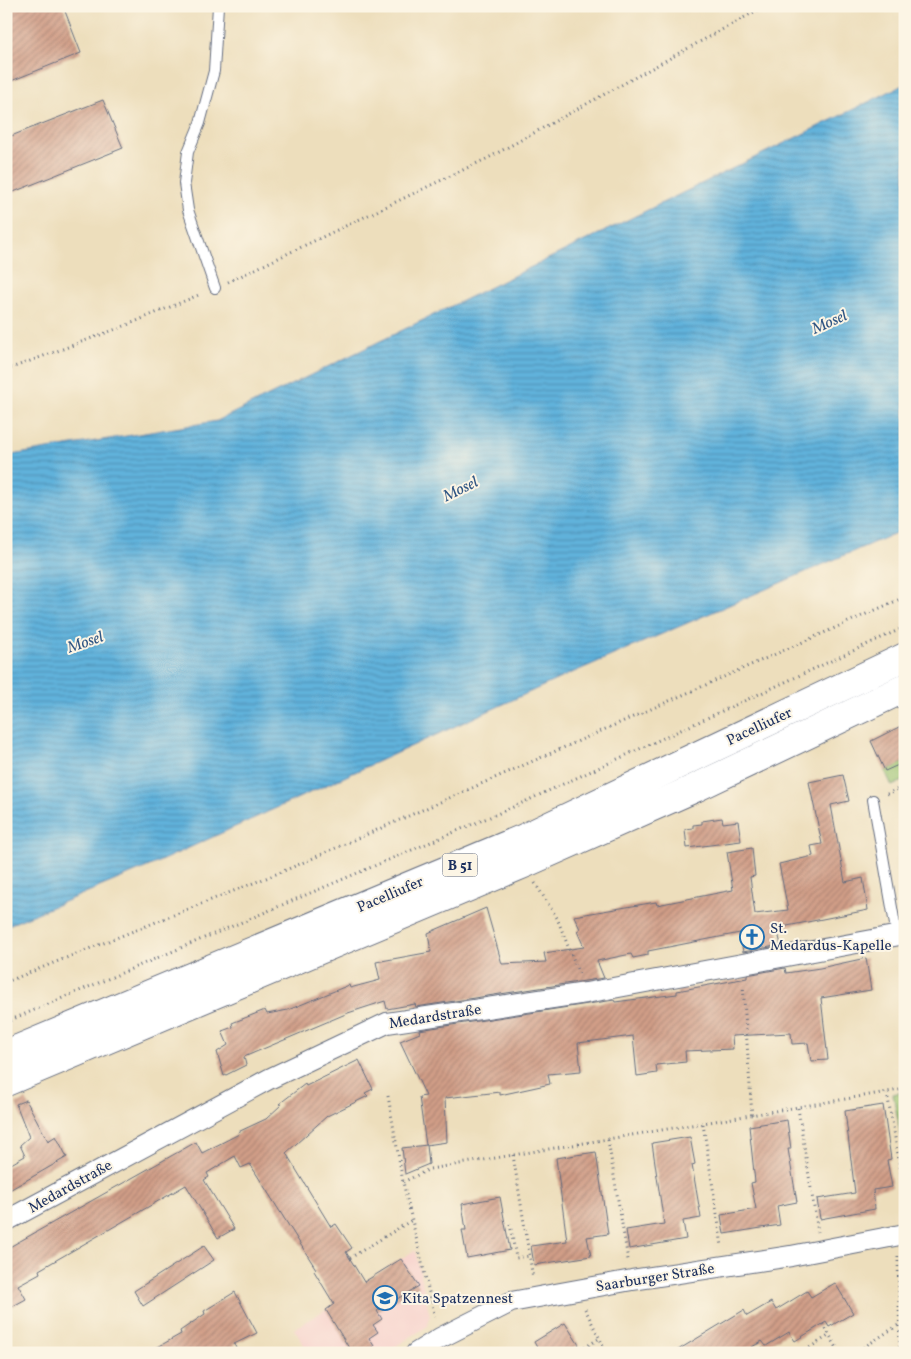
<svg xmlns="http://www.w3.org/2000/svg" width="911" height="1359" font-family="Vollkorn,serif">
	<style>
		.built { fill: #f7d0cb }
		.green { fill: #99c16d; stroke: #5a7866 }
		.water { fill: url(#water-rules); stroke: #3e709c }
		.building { fill: url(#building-hatch) }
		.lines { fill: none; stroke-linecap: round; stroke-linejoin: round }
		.service-casing { stroke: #646c7f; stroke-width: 12 }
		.minor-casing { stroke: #646c7f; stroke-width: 22 }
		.primary-casing { stroke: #646c7f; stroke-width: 30 }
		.path { stroke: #646c7f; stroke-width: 3; stroke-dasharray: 1 4; stroke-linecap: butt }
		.service { stroke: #fff; stroke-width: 10 }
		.minor { stroke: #fff; stroke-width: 20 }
		.primary { stroke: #fff; stroke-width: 28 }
		.labels { text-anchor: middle; stroke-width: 4; stroke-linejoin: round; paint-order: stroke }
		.shield { fill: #fcf5e5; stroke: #5e6a86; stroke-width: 1 }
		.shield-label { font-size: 14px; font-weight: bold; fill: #1b2f5e }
		.street-label { font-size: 15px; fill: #1b2f5e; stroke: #fcf5e5 }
		.poi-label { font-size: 15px; fill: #1b2f5e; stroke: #fcf5e5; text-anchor: start }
		.water-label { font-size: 16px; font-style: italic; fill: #305684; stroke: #fcf5e5 }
	</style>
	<defs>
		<pattern id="water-rules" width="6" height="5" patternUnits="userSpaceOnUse" patternTransform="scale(1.25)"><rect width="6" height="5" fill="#61b2db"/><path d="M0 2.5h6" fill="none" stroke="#4f91b5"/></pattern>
		<pattern id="building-hatch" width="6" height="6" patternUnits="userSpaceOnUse" patternTransform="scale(1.25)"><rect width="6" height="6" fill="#d19e87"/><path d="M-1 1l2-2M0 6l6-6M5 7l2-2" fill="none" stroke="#a98172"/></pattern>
	</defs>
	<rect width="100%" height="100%" fill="#fcf5e5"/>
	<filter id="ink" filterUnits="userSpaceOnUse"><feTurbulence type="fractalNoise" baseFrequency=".02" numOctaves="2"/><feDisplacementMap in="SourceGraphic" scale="10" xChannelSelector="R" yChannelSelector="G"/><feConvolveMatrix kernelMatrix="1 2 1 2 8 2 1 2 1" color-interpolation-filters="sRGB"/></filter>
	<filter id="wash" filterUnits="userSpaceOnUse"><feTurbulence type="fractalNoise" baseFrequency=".0096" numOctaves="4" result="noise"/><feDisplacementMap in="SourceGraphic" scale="20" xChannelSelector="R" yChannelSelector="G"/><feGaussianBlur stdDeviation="1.12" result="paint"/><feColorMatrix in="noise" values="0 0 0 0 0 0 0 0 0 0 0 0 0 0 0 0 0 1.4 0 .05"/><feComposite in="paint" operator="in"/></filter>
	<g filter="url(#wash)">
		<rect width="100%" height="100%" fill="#eddebc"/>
		<!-- built -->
		<path class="built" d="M415,1250L430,1316L428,1326L385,1353H309L294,1329L389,1270L388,1267Z"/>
		<!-- green -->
		<g class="green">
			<path d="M905,762V780L892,786L885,771Z"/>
			<path d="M905,1091V1159L893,1094Z"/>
		</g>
		<!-- water -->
		<path class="water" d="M905,84V529L567,675L145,868L6,926V456L217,421Z"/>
		<g id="blocks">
			<!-- building -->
			<g class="building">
				<path d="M16,6H63L81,53L6,83V10Z"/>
				<path d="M103,100L123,148L6,195V138Z"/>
				<path d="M905,724V762L885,771L871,741Z"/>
				<path d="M843,775L849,801L831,805L845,882L863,878L868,910L777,928L781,945L743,952L740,933L648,951V955L633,958L631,954L597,961L604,978L416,1007L415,1004L387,1009L385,1001L348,1013L244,1057L246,1065L224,1076L217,1052L228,1045L222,1031L233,1027L232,1023L265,1010L267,1014L288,1010L349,985L350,988L380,980L376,962L431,952L428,933L486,908L502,964L546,962L544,953L584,947L577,931L580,929L574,916L656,902L657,905L733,890L727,852L752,848L755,876L750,877L755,914L788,910L779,864L813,856L811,846L822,844L809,782Z"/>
				<path d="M722,818L723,823L738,821L741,841L687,848L685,829L693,828V825L702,824V821Z"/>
				<path d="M866,958L871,990L821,998L828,1060L811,1061L808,1043L792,1044L791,1033L732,1036L733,1049L685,1051L686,1062L656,1065L657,1073L637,1076L633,1036L578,1043L581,1071L548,1074L550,1084L500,1095V1092L445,1098L447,1142L426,1145L419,1097L426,1096L400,1041L420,1033L419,1030L614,1000L615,1002L677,994V991L747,978V975L785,968L786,973L820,968Z"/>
				<path d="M359,1060L373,1089L365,1093L368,1096L327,1116L286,1153L331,1227L336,1224L352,1248L346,1252L364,1282L401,1259L419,1286L377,1311L382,1319L373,1325L378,1332L369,1338L374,1346L363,1353H352L326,1310L334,1304L314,1271L316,1269L250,1164L241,1168L235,1156L207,1173L209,1177L204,1180L234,1229L218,1238L186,1185L39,1270L40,1273L18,1285L26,1299L6,1310V1249L196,1142L202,1153L239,1134L238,1132L266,1119L281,1105L279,1104L305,1084L306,1086Z"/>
				<path d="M26,1100L48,1141L56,1136L67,1157L6,1192V1167L25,1156L20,1145L29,1137L16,1104Z"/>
				<path d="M883,1105L891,1159L887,1160L892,1187L873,1190L875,1209L820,1219L817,1199L855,1193L845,1111Z"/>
				<path d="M787,1120L791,1149H788L797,1202L777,1206L780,1225L724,1234L721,1215L756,1209L751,1183L755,1182L749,1126Z"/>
				<path d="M690,1137L695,1164L692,1165L701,1218L683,1221L686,1239L629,1249L626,1230L664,1224L652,1143Z"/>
				<path d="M427,1145L429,1164L405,1174L402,1148Z"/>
				<path d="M596,1152L608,1234L587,1237L591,1256L534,1265L531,1246L567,1241L556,1158Z"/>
				<path d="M500,1197L510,1250L467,1258L462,1230H466L462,1204Z"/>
				<path d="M204,1246L214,1260L143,1306L134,1291Z"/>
				<path d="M835,1283L853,1313L829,1327L826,1322L795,1341L789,1332L766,1346L762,1341L742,1353H673L744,1310L747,1316L771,1302L776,1310L807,1291L811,1297Z"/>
				<path d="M235,1292L257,1333L234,1344L236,1348L227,1353H147L181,1334L180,1331L205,1314L204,1311Z"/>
				<path d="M565,1323L579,1345L567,1353H540L534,1342Z"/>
			</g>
		</g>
	</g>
	<g filter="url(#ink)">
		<use href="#blocks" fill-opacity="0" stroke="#646c7f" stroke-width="1"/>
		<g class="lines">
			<defs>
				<g id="service">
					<path d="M215,288L188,210L184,183L188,152L200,123L214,71L218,6"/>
					<path d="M873,800L897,936"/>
				</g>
				<g id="minor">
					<path d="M6,1221L269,1079L387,1023L586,993L905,934"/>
					<path d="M416,1353L440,1338L511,1302L632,1280L791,1256L905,1234"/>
				</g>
				<g id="primary">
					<path d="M6,1054L524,838L905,657"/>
					<path d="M6,1082L526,863L695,788L905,688"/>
				</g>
			</defs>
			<!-- service casing -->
			<use href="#service" class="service-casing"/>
			<!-- minor casing -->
			<use href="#minor" class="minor-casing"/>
			<!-- primary casing -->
			<use href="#primary" class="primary-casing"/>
			<!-- path -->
			<g class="path">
				<path d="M228,282L490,157L765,6"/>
				<path d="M6,370L127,325L201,294"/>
				<path d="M887,794L905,786"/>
				<path d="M535,883L557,918L579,974"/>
				<path d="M6,982L286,870L905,597"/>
				<path d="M743,984L752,1116"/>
				<path d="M6,1022L511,808L905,627"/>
				<path d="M887,1093L905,1194"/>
				<path d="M388,1096L403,1182L435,1318"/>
				<path d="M798,1108L818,1232"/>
				<path d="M703,1124L722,1246"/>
				<path d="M608,1140L628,1260"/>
				<path d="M513,1155L533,1278"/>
				<path d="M403,1182L430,1169L905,1089"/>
				<path d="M510,1224L516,1258L530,1256"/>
				<path d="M898,1256L900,1353"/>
				<path d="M350,1258L412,1220"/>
				<path d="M585,1309L607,1353"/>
				<path d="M823,1324L840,1353"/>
				<path d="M759,1343L765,1353"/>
				<path d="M576,1353L600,1338"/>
				<path d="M801,1353L830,1335"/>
				<path d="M855,1353L900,1324"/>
			</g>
			<!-- service -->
			<use href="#service" class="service"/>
			<!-- minor -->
			<use href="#minor" class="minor"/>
			<!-- primary -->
			<use href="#primary" class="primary"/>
		</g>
	</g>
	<!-- icons -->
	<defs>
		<symbol id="church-ring" viewBox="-11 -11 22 22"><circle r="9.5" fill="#fcf5e5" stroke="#1f6fb2" stroke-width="1.5"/><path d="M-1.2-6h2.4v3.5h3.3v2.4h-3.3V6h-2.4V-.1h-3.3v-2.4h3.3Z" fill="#1f6fb2"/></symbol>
		<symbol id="school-ring" viewBox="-11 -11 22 22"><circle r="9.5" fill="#fcf5e5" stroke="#1f6fb2" stroke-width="1.5"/><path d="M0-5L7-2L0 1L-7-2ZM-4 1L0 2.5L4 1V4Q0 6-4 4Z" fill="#1f6fb2"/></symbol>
	</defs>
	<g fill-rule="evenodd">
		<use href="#church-ring" x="738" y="923" width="28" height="28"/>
		<use href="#school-ring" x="371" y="1284" width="28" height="28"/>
	</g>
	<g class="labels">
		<!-- shield labels -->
		<rect class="shield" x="442.5" y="853.5" width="35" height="23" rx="4"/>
		<g class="shield-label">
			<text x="460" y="870">B 51</text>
		</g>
		<!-- street labels -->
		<g class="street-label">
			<text transform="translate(759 726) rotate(-25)" y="5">Pacelliufer</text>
			<text transform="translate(390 894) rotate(-23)" y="5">Pacelliufer</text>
			<text transform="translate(435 1016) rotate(-9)" y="5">Medardstraße</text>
			<text transform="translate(70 1186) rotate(-29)" y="5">Medardstraße</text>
			<text transform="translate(655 1277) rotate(-9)" y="5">Saarburger Straße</text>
		</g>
		<!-- poi labels -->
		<g class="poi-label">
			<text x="770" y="933">St.<tspan x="770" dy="17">Medardus-Kapelle</tspan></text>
			<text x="402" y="1303">Kita Spatzennest</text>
		</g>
		<!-- water labels -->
		<g class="water-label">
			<text transform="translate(829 321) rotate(-24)" y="6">Mosel</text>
			<text transform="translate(460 488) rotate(-26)" y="6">Mosel</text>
			<text transform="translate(85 641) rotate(-19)" y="6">Mosel</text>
		</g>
	</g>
	<!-- margin -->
	<rect width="911" height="1359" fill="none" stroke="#fcf5e5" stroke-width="25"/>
</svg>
